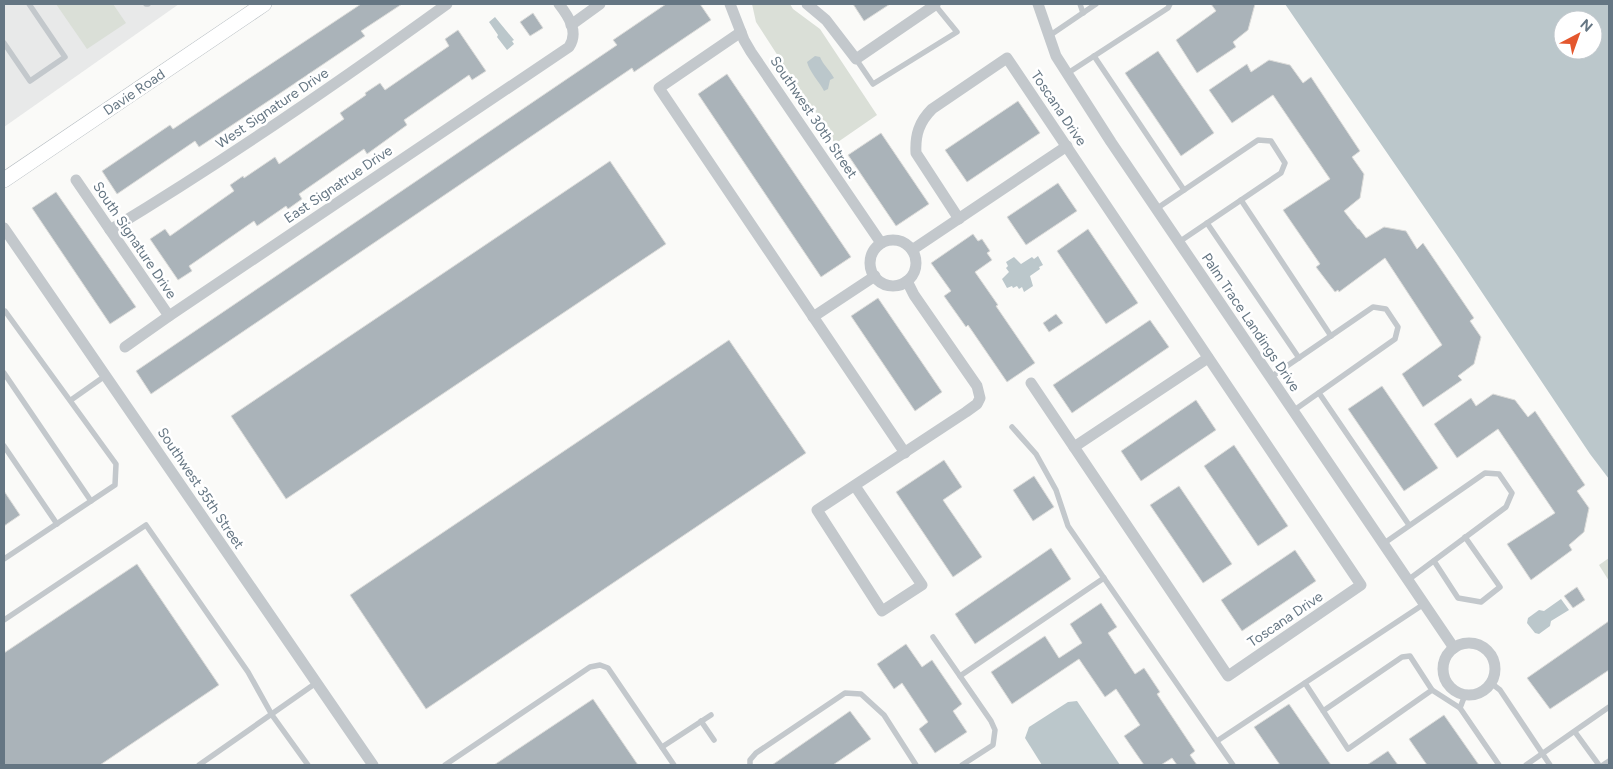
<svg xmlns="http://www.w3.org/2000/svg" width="1613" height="769" font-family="Figtree,sans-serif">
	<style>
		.built { fill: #e8e9e9 }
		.green { fill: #dadfd7 }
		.water { fill: #bbc7cb; fill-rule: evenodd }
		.building { fill: #aab3b9; stroke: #dcdcda }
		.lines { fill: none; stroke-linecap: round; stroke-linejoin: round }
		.secondary-casing { stroke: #b3babf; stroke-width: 16 }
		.service { stroke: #c3c8cc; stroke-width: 5.5 }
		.minor { stroke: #c3c8cc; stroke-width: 11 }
		.secondary { stroke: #fff; stroke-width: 15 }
		.labels { text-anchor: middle; stroke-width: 5; stroke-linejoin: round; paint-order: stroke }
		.street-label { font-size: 14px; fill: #657683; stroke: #fff }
	</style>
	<rect width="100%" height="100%" fill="#fafaf8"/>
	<!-- built -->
	<path class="built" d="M4,4H179L4,127Z"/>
	<!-- green -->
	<g class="green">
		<path d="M56,4H113L126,23L87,49Z"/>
		<path d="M752,4H790L793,9L820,29L877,115L835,144L756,22Z"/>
		<path d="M1609,558V581L1599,565Z"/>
	</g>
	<!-- water -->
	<g class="water">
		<path d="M1285,4H1609V479L1590,454L1457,255ZM1563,20H1593V50H1563Z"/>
		<path d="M495,17L514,40L512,41L514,44L507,50L497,37L498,35L489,22Z"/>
		<path d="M815,56L820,57C823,65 830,70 834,78L830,80L828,89L824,91C820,83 809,71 807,62Z"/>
		<path d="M1038,256L1043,265L1039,267L1040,269L1030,276L1033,286L1024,292L1022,287L1019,289L1017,286L1013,288L1012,286L1007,288L1002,279L1009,272L1006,268L1008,266L1006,262L1014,257L1021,264L1032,257L1034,259Z"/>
		<path d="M1561,599L1569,610L1551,621L1550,626L1539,634L1535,633L1527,623L1528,618L1539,610L1544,611Z"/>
		<path d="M1077,701L1120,765H1042L1025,738L1029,727L1068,702Z"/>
	</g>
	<!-- building -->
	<g class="building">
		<path d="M361,4H402L361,31L365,36L285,90L199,147L195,141L117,194L102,171L170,125L173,129Z"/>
		<path d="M666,4H700L711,20L634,72L632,68L151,394L136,371L617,45L613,40Z"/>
		<path d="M853,4H890L864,21Z"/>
		<path d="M1211,4H1255L1248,30L1233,42L1236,47L1197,73L1176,40L1216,11Z"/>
		<path d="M533,13L543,28L530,36L520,22Z"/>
		<path d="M458,30L486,71L472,80L469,75L404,120L407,125L367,154L364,149L299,194L302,199L288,209L286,206L257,226L254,221L189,266L192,271L178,280L150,239L165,229L170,236L234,191L230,185L243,176L244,178L275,157L279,164L344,119L340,113L366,95L365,93L380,83L385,90L449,46L445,39Z"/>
		<path d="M1158,51L1214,133L1181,156L1125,73Z"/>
		<path d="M1269,60L1290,65L1303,83L1311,77L1360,151L1352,157L1364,174L1360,198L1344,211L1358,229H1359L1366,238L1384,227L1406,231L1417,249L1423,243L1474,318L1470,321L1481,337L1474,364L1458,376L1462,380L1423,407L1402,374L1442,345L1385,258L1339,292L1338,290L1335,292L1316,267L1320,264L1283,210L1330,179L1273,95L1232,123L1209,90L1247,64L1251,72Z"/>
		<path d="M727,74L851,257L821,277L698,94Z"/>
		<path d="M1018,101L1040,133L967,182L945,150Z"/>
		<path d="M881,133L929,204L896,226L848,155Z"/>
		<path d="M610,161L666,244L286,499L231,416Z"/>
		<path d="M1058,183L1077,211L1026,245L1007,217Z"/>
		<path d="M56,192L136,307L110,324L32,208Z"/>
		<path d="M1088,229L1138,303L1106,324L1057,251Z"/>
		<path d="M973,234L978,241L982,239L990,251L987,253L992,260L975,272L998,305L996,306L1035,363L1007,382L968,325L966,327L944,296L951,291L931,263Z"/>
		<path d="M878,298L942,392L915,411L851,316Z"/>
		<path d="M1056,314L1063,323L1049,332L1043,323Z"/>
		<path d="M1150,320L1169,347L1072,413L1053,385Z"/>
		<path d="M729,340L806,453L426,709L350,595Z"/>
		<path d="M1382,386L1438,468L1404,491L1348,409Z"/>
		<path d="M1493,394L1515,400L1528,417L1535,411L1585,485L1577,491L1589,508L1584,532L1569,545L1572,550L1531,580L1507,544L1555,513L1498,429L1457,458L1434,424L1471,398L1476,406Z"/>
		<path d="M1196,400L1216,430L1141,481L1121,451Z"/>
		<path d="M1234,445L1288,526L1258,546L1204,466Z"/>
		<path d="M944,460L962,487L943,500L982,557L953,577L896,492Z"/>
		<path d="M1034,476L1054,507L1033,521L1013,490Z"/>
		<path d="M1179,486L1232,564L1203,583L1150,505Z"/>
		<path d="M4,491L20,515L4,526Z"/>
		<path d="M1051,548L1071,579L975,644L955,614Z"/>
		<path d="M1295,550L1316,581L1242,631L1221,600Z"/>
		<path d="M137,564L219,685L100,765H4V653Z"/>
		<path d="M1577,587L1585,600L1573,608L1564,596Z"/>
		<path d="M1101,603L1117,627L1108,633L1135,674L1144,668L1160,692L1157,694L1195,751L1190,755L1197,765H1177L1172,758L1161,765H1144L1124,736L1140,725L1116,689L1105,697L1079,659L1012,704L991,672L1045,636L1059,658L1082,643L1070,624Z"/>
		<path d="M1609,621V670L1550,709L1527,678Z"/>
		<path d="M906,644L922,667L932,660L962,704L953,711L967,732L935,753L919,729L928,722L902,683L894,689L877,664Z"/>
		<path d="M593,699L638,765H494Z"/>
		<path d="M1289,704L1331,765H1280L1254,727Z"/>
		<path d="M850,711L871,739L833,765H772Z"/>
		<path d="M1444,715L1479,765H1427L1409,739Z"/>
		<path d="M1388,751L1398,765H1367Z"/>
	</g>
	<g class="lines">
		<defs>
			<path id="secondary" d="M4,180L264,4"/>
		</defs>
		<!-- secondary casing -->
		<use href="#secondary" class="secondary-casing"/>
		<!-- service -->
		<g class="service">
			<path d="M146,4H148"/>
			<path d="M1080,4L1083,13"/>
			<path d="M1049,36L1096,4"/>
			<path d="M4,43L30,81L65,57L29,4"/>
			<path d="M1094,56L1184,190"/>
			<path d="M856,59L873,84L957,32L935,5"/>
			<path d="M1068,73L1168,8L1170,4"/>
			<path d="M1241,200L1331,336"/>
			<path d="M1156,209L1258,140L1271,141L1285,163L1281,173L1179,242"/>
			<path d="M1207,223L1299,358"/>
			<path d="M4,311H5L116,464L115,485L91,501L4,373"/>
			<path d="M1271,377L1373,307L1386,309L1398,327L1395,339L1293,411"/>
			<path d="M1319,393L1409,525"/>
			<path d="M71,400L105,376"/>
			<path d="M1012,427L1036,454L1056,490L1068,526L1233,765"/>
			<path d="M4,446L57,524"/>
			<path d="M1383,544L1485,473L1499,474L1512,493L1506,507L1408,580"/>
			<path d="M4,559L91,501"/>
			<path d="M1434,561L1458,598L1481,602L1500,587L1465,537"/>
			<path d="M4,620L146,525L248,672L272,715L308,765"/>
			<path d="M933,637L991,721L995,730L993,745L962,765"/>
			<path d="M960,676L1104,578"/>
			<path d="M1305,683L1348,749L1432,690L1410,656L1402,657L1323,711"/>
			<path d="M1491,683L1500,690L1550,765"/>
			<path d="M1432,690L1460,708"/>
			<path d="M1465,695L1460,708L1499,765"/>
			<path d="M701,721L714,740"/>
			<path d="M1575,732L1599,765"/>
			<path d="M1217,741L1424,604"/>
			<path d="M662,747L711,715"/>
			<path d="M199,765L316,683"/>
			<path d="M445,765L590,667L600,665L608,668L674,765"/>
			<path d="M750,765V760L756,753L845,693L861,694L884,715L916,765"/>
			<path d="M1526,765L1609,707"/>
			<path d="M1603,765L1609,761"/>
		</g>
		<!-- minor -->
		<g class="minor">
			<path d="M730,4L744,40L751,52L881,243"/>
			<path d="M807,4L826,20L856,59L935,5"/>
			<path d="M1038,4L1056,56L1111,142L1454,648"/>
			<path d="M571,25L600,4"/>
			<path d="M741,32L659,88L905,453"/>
			<path d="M76,180L169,316"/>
			<path d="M959,219L916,153C915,135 919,122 932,109L1007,58L1361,585L1228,676L1031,383"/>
			<path d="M4,228L373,765"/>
			<path d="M110,230C226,160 338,83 447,4"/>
			<circle cx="893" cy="263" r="23"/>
			<path d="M912,250L1067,146"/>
			<path d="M813,317L875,276"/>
			<path d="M125,347L169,316L569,47C579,32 569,17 559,4"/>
			<path d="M1074,447L1208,358"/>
			<path d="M855,486L922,585L882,611L817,510L966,412L977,404L980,398L977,386L914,295L907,281"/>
			<circle cx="1469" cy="669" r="26"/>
		</g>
		<!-- secondary -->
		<use href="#secondary" class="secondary"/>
	</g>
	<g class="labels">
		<!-- street labels -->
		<g class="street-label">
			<text transform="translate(134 92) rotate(-34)" y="5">Davie Road</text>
			<text transform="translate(272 108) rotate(-34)" y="5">West Signature Drive</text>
			<text transform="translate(1059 108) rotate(56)" y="5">Toscana Drive</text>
			<text transform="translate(814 117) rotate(56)" y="5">Southwest 30th Street</text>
			<text transform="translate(338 184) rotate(-34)" y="5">East Signatrue Drive</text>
			<text transform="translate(135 240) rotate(56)" y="5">South Signature Drive</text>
			<text transform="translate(1251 322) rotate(56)" y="5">Palm Trace Landings Drive</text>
			<text transform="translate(201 488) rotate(56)" y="5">Southwest 35th Street</text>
			<text transform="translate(1285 619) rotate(-34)" y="5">Toscana Drive</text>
		</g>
	</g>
	<!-- border -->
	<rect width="1613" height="769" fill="none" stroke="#657683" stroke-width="10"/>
	<!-- north arrow -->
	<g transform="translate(1578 35) rotate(41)"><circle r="24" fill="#ffffff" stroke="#c1c8cd"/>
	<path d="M0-4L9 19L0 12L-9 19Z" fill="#e4572e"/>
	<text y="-8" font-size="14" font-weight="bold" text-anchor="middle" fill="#657683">N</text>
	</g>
</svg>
